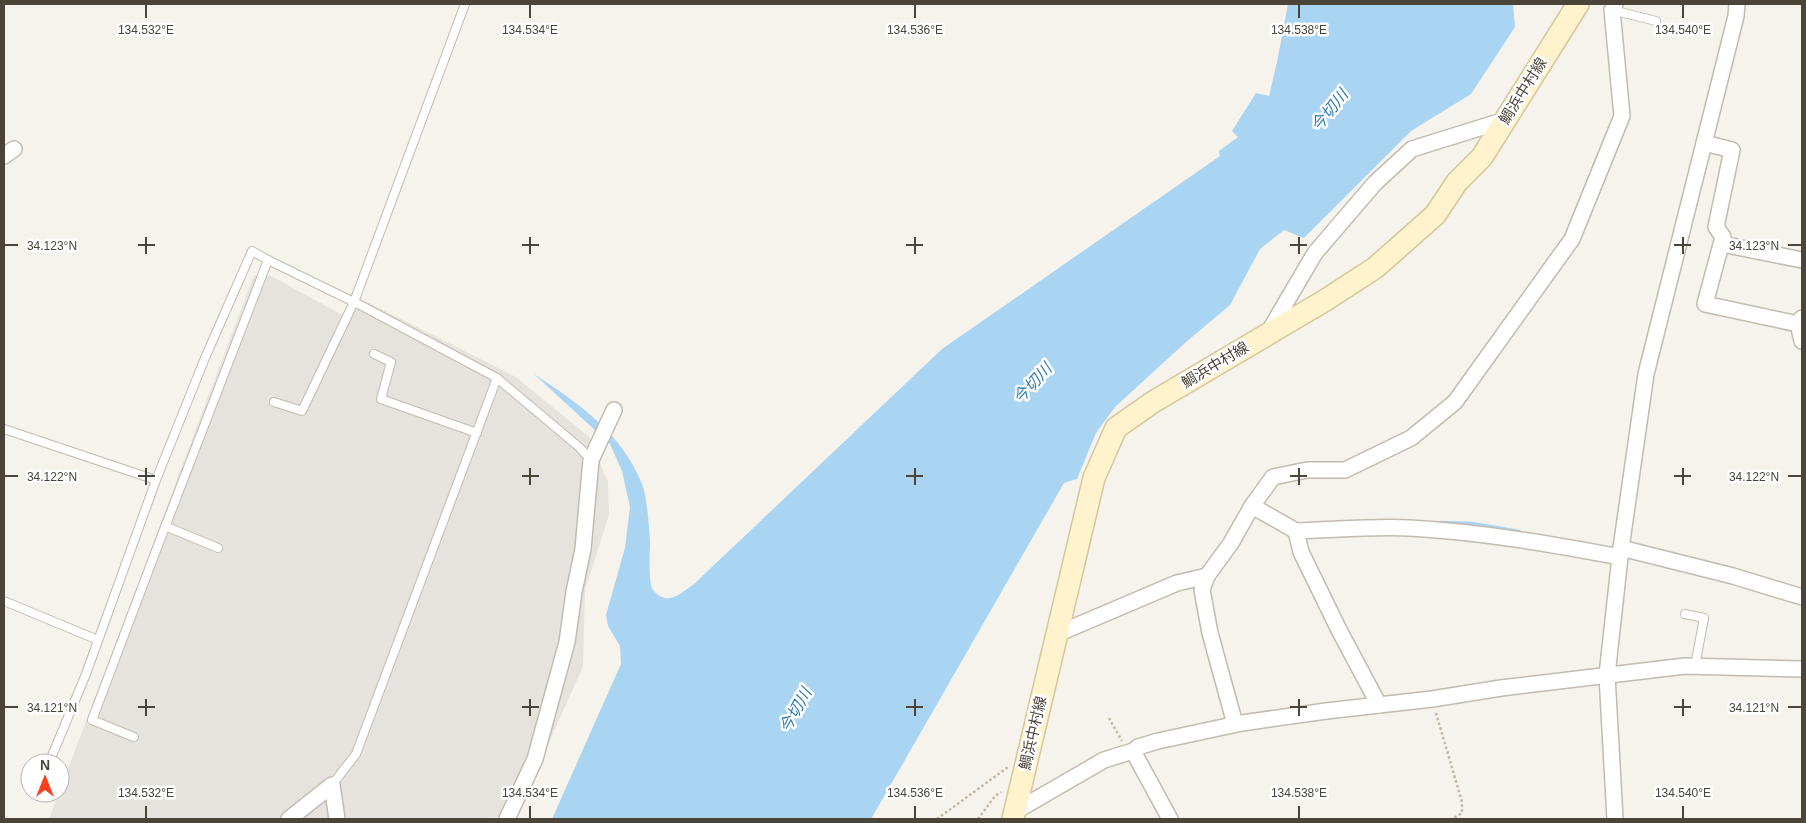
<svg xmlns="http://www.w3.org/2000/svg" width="1806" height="823" font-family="Arial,'Noto Sans JP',sans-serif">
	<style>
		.industrial { fill: #e6e2dd }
		.water { fill: #a9d4f2 }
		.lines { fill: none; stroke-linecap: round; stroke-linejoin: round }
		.stream { stroke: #a9d4f2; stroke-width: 4.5 }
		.lane-casing { stroke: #c2bbae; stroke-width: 10 }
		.street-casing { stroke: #c2bbae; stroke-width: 18 }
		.secondary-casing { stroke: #d6c79b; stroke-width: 24 }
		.path { stroke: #c4b79f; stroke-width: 2.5; stroke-dasharray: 2.5 2.5; stroke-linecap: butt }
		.lane { stroke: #fff; stroke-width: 8 }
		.street { stroke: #fff; stroke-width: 15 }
		.secondary { stroke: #fff3cd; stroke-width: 21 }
		.ticks { fill: none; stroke: #4b4439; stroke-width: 2 }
		.labels { text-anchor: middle; stroke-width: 5; stroke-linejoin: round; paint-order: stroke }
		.street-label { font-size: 15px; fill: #4b4439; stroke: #fff }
		.water-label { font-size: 16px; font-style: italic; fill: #2e7ab2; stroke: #fff }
		.ticks-label { font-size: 12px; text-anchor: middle; fill: #4b4439; stroke: #fff; stroke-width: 5; stroke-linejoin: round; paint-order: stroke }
	</style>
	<rect width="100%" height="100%" fill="#f6f3ec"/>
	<!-- industrial -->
	<path class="industrial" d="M254,275L271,276L350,319L357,297L516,377L589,437L608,482L609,515L585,590L583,667L515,817L434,819H49Z"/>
	<!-- water -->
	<path class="water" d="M1288,4H1513L1515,27L1471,94L1411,131L1304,238L1284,230L1260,249L1230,305L1186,342L1115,407L1096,433L1077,479L1064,483L871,819H552L621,664L620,646L608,626L606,615L625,548L630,507L622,471L610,444L534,374C578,403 622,433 642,484C647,496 649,527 650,541C650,551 648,584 653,590C667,607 680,594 694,584L942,349L1220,156L1219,151L1238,137L1232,131L1256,93L1269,96L1277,62Z"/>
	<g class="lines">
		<!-- stream -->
		<path class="stream" d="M1440,523L1472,524L1519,532"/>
		<defs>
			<g id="lane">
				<path d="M1612,10L1656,21"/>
				<path d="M374,354L391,362L381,399L477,433"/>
				<path d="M497,378L579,447L591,460"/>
				<path d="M274,402L302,411L354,302L465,4"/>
				<path d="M4,429L156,480"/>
				<path d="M165,526L218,548"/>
				<path d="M4,601L98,640"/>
				<path d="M1685,614L1704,618L1695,666"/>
				<path d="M134,737L92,720L157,548L268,260L362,306L497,378L356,754L332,785"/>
				<path d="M49,763L86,674L156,480L205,358L252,251L268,260"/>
			</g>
			<g id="street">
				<path d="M1704,143L1732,150L1716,227L1723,237L1705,304L1798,324L1802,318"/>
				<path d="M4,156L14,149"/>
				<path d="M1722,244L1802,260"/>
				<path d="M1798,324L1802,341"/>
				<path d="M1268,333L1315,253L1375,183L1412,149L1505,120"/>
				<path d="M1252,506L1273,477L1307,470H1345L1411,438L1455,402L1572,239L1622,116L1612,10L1615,4"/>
				<path d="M1296,531C1334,530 1372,526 1410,528C1481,532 1551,544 1620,557"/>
				<path d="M1621,548L1733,576L1802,597"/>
				<path d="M1207,576L1231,543L1252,506L1296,531L1301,552L1339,630L1379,705"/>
				<path d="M1057,634L1177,583L1207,576L1202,590L1210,633L1235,724"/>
				<path d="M1133,751L1170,819"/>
				<path d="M1016,811L1104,760L1133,751L1138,747L1158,741L1242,723L1326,711L1432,699L1501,688L1685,666L1802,669"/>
				<path d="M289,819L332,785L337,819"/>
				<path d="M507,819L535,759L567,642L574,592L583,549L591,460L614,410"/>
				<path d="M1615,819L1607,675L1621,548L1646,374L1736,16L1737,4"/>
			</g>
			<path id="secondary" d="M1013,819L1094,478L1116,428L1153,402L1324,301L1375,268L1435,215L1457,182L1482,157L1578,4"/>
		</defs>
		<!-- lane casing -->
		<use href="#lane" class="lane-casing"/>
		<!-- street casing -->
		<use href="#street" class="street-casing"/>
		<!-- secondary casing -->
		<use href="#secondary" class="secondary-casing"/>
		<!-- path -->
		<g class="path">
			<path d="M1436,713L1462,802V813L1452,819"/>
			<path d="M1109,718L1122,741"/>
			<path d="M937,819L1008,767"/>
			<path d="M978,819L995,796L1001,792"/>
		</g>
		<!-- lane -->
		<use href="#lane" class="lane"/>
		<!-- street -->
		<use href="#street" class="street"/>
		<!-- secondary -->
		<use href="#secondary" class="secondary"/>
	</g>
	<!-- ticks -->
	<path class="ticks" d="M146,5V18M530,5V18M915,5V18M1299,5V18M1683,5V18M146,237V254M530,237V254M915,237V254M1299,237V254M1683,237V254M5,245H18M138,245H155M522,245H539M906,245H923M1290,245H1307M1674,245H1691M1788,245H1801M146,468V485M530,468V485M915,468V485M1299,468V485M1683,468V485M5,476H18M138,476H155M522,476H539M906,476H923M1290,476H1307M1674,476H1691M1788,476H1801M146,699V716M530,699V716M915,699V716M1299,699V716M1683,699V716M5,707H18M138,707H155M522,707H539M906,707H923M1290,707H1307M1674,707H1691M1788,707H1801M146,806V818M530,806V818M915,806V818M1299,806V818M1683,806V818"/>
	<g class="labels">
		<!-- street labels -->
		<g class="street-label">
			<text transform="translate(1523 91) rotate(-58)" y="5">鯛浜中村線</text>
			<text transform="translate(1215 365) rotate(-31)" y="5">鯛浜中村線</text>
			<text transform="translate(1033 733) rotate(-77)" y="5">鯛浜中村線</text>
		</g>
		<!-- water labels -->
		<g class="water-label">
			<text transform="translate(1329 110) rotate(-51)" y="6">今切川</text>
			<text transform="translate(1032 383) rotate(-47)" y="6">今切川</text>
			<text transform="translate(795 710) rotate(-61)" y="6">今切川</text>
		</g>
	</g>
	<g class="ticks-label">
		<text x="146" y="34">134.532°E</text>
		<text x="530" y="34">134.534°E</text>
		<text x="915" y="34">134.536°E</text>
		<text x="1299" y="34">134.538°E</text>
		<text x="1683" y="34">134.540°E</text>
		<text x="52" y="250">34.123°N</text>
		<text x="1754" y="250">34.123°N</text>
		<text x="52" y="481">34.122°N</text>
		<text x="1754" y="481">34.122°N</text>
		<text x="52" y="712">34.121°N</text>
		<text x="1754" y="712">34.121°N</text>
		<text x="146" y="797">134.532°E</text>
		<text x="530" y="797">134.534°E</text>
		<text x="915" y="797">134.536°E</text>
		<text x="1299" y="797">134.538°E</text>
		<text x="1683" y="797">134.540°E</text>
	</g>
	<!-- border -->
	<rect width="1806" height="823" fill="none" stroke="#4b4439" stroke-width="10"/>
	<!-- north arrow -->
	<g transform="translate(45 778)"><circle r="24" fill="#ffffff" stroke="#b7b4b0"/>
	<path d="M0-4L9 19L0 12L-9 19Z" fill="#fc3f1d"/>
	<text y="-8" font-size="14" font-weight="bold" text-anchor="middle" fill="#4b4439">N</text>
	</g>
</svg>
